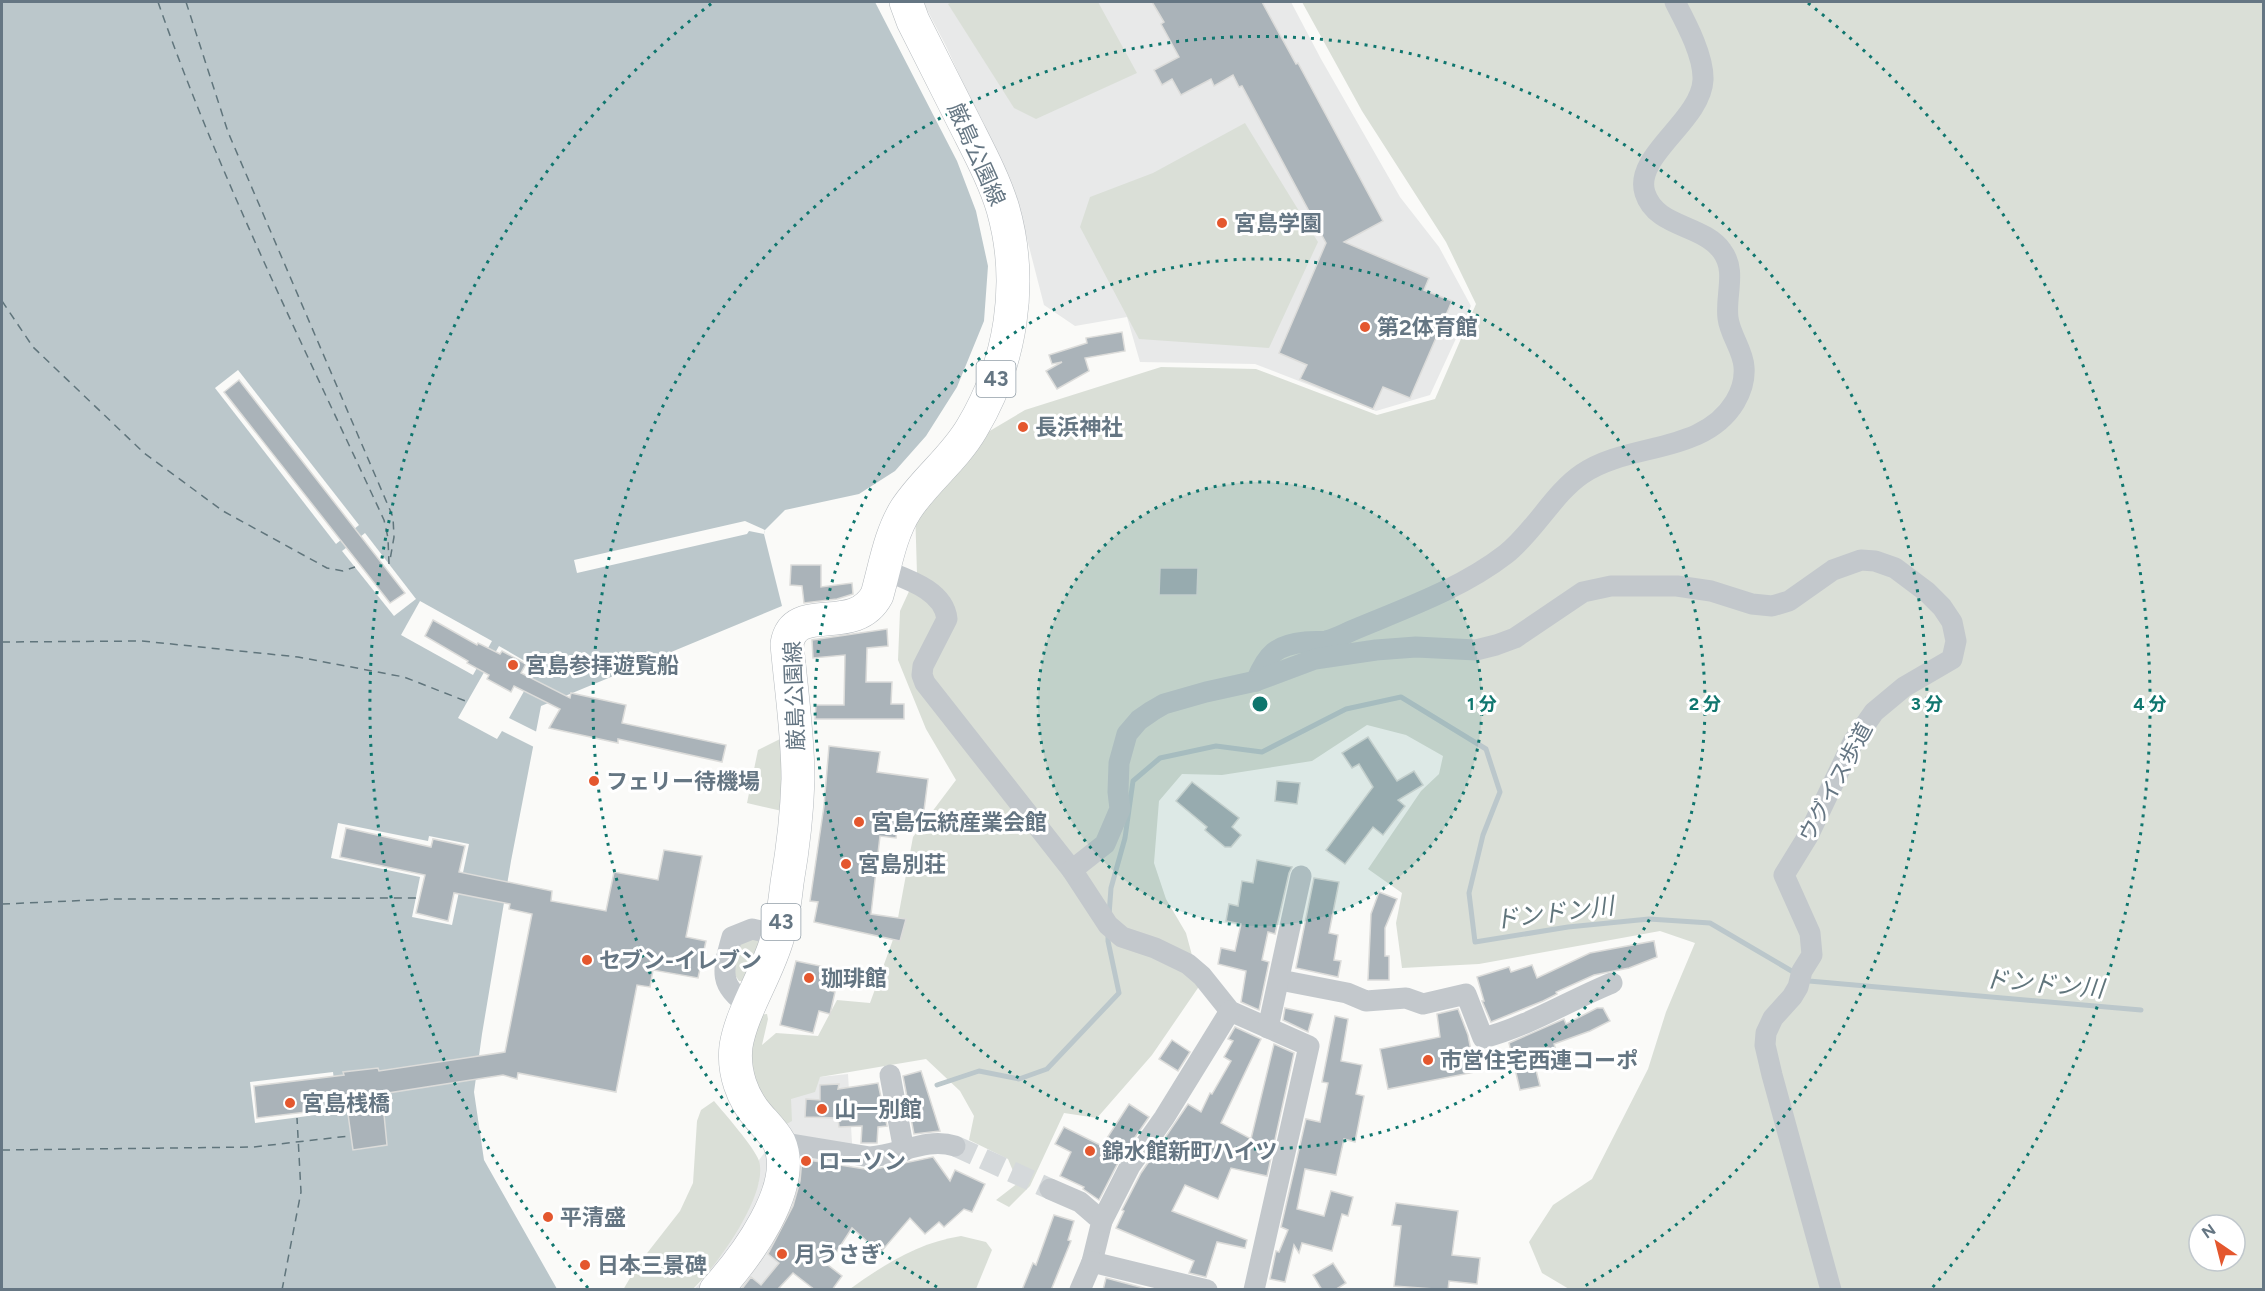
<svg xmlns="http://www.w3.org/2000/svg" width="2265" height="1291" font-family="Figtree,'Noto Sans JP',sans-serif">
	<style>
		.built { fill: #e8e9e9 }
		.green { fill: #dadfd7; fill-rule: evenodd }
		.water { fill: #bbc7cb }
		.pier { fill: #fafaf8 }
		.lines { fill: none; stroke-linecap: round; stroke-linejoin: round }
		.stream { stroke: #bbc7cb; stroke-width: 5 }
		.ferry { stroke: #60757c; stroke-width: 1.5; stroke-dasharray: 8 6; stroke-linecap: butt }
		.building { fill: #aab3b9; stroke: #dcdcda; stroke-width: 1.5 }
		.street-tunnel { stroke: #d5d9db; stroke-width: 21; stroke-dasharray: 21 10; stroke-linecap: butt }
		.primary-casing { stroke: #b5babe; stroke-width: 34 }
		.street { stroke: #c3c8cc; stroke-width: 21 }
		.primary { stroke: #fff; stroke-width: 33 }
		.ring { fill: none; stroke: #0f766e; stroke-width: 3; stroke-dasharray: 3 6 }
		.poi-dot { fill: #e4572e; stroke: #fff; stroke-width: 2 }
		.labels { text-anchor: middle; stroke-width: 6; stroke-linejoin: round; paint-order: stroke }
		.shield { fill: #fff; stroke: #939fa8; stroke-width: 1.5 }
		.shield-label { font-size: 21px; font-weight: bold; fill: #657683 }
		.street-label { font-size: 22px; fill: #657683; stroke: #fff }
		.poi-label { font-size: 22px; font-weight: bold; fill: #657683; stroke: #fff; text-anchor: start }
		.water-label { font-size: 24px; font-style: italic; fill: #60757c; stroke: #fff }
		.centre { fill: #0f766e; stroke: #fff; stroke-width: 3 }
		.ring-label { font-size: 18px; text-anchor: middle; font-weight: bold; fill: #0f766e; stroke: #fff; stroke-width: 6; stroke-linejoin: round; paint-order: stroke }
	</style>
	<rect width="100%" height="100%" fill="#fafaf8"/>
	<!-- built -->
	<g class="built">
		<path d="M923,2H1291L1321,59L1400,197L1439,247L1471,306L1430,395L1376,411L1255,364L1140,362L1127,317L1075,326L1044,305L1017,200L946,46Z"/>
		<path d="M848,1074L853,1160L780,1289L693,1290L706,1277L759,1182V1160L785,1125L790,1099L820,1077Z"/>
	</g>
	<!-- green -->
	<g class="green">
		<path d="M952,2H1098L1137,73L1036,119L1014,108L948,4Z"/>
		<path d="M1302,2H2263V1289H1569L1542,1273L1529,1242L1553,1205L1592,1179L1648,1069L1666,1012L1695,943L1660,931L1479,964L1402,968L1396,923L1402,893L1368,869L1421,791L1439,774L1443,756L1406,735L1367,725L1312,761L1222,775L1182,774L1159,801L1154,863L1166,899L1186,933L1200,985L1152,1055L1097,1118L1064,1113L1030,1186L1009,1207L996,1200L1018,1183L1008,1159L969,1140L974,1116L960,1091L926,1059L820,1077L815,1092L791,1099L792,1121L785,1125L750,1084L749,1040L758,1015L767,1014L768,1019L762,1045L776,1033L818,1036L837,1000L870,1003L895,934L913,837L956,780L926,729L898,660L900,611L917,574L915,508L966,445L1025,410L1161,367L1256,369L1377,415L1435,399L1476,304L1446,242L1362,111ZM2199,1225H2235V1261H2199Z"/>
		<path d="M1245,123L1318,242L1269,348L1139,339L1080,227L1090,197L1153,173Z"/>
		<path d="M782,738V811L747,803L758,750Z"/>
		<path d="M760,939L746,981H739L733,972L741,940Z"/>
		<path d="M714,1101C724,1113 755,1148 759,1161C769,1194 716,1267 693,1289L623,1290L637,1266L680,1211L693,1183L697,1121L701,1110Z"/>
		<path d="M961,1236L986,1242L992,1250L976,1289H850C883,1265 920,1242 961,1236Z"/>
	</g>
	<!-- water -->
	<path class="water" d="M2,2H875L957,161L976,211L988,266L984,321L957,387L926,436L895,471L859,494L785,510L765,530L764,534L782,606L541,706L511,861L482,1034L474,1092L484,1160L557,1289L2,1290Z"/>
	<!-- pier -->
	<g class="pier">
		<path d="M238,370L359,525L336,544L215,388Z"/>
		<path d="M745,521L765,530L764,534L749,531L747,534L577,573L574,560Z"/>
		<path d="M365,533L416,599L394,616L342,551Z"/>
		<path d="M420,601L492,641L473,675L401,635Z"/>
		<path d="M499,646L537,668L509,718L539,733L536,748L502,731L497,739L458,718Z"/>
		<path d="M338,823L428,841L429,836L469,844L452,925L412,917L420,877L331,858Z"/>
		<path d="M333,1072L338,1112L255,1123L250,1082Z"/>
	</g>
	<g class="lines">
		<!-- stream -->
		<g class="stream">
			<path d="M1109,915L1111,888L1125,838L1133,781L1160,758L1216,746L1262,752L1346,709L1401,697L1486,749L1500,792L1483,835L1469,893L1475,942L1568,927L1649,919L1710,923L1795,973"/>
			<path d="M1806,979L1809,981L2141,1010"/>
			<path d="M937,1085L979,1071L1019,1079L1047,1069L1119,993L1108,941V933"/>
		</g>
		<!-- ferry -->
		<g class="ferry">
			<path d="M158,2C220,179 305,349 384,520L388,538L389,564"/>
			<path d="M186,2L228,132L393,517L394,537L390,560"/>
			<path d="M2,301L33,347L144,453L223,511L327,568L343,571L355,567"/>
			<path d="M2,642L142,641L298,657L404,677L468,702"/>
			<path d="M2,904L116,899L417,898"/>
			<path d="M2,1150L253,1147L349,1136"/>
			<path d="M282,1290L301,1192L297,1118"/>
		</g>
	</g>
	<!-- building -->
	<g class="building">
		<path d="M1152,2H1262L1296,64L1298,63L1383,221L1344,242L1429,278L1424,290L1452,301L1410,398L1383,387L1373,409L1300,379L1307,365L1279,353L1326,243L1242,86L1239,87L1233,75L1214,86L1211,79L1181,95L1172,79L1162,85L1154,70L1179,57L1161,24L1164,22Z"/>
		<path d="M1122,332L1125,351L1085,358L1089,371L1057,389L1046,371L1062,362L1052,364L1049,355L1087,343L1086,338Z"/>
		<path d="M239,380L405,593L390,603L224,392Z"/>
		<path d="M791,565H821V587L852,583L853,594L837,599L804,603L802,586L790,585Z"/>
		<path d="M1160,568H1198L1197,595H1159Z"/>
		<path d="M433,620L477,645L478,643L500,654L502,651L526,664L521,673L570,698L571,693L626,705L622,723L726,745L722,762L618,739V743L549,728L560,709L514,686L511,692L487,679L489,675L467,663L468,661L425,636Z"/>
		<path d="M887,629L888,646L867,648L866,682H892L891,704H904V719H815L816,705H844L845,655L813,658L812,640Z"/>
		<path d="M1368,737L1397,781L1414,771L1423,785L1398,800L1405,806L1383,835L1373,827L1345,864L1326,850L1373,787L1359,764L1352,768L1342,753Z"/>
		<path d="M829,746L880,752L877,772L928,779L923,818L899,815L896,838L880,836L871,914L906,919L900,941L814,922L818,902L810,901L824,806Z"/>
		<path d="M1277,781L1300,783L1297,804L1275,801Z"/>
		<path d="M1192,782L1239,818L1232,827L1241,835L1231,847H1225L1205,830L1207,827L1176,801Z"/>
		<path d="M346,828L431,847L433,839L465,846L459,872L552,891L551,901L606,911L614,872L658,880L664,850L702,856L686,937L706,941L698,978L653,970L650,987L637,985L616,1092L518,1073L517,1079L503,1075L382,1094L387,1145L353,1150L347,1107L257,1118L254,1086L344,1075L343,1072L378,1068L379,1071L505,1052L532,914L509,909L510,904L454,893L448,921L416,913L425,875L340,857Z"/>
		<path d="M1257,860L1292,867L1289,873L1275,934L1268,932L1262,960L1269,962L1259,1010L1241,1002L1246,971L1218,964L1221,948L1235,951L1241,924L1226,921L1229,904L1238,906L1242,881L1253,883Z"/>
		<path d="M1314,878L1339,882L1329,933L1338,935L1334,960L1341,961L1338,977L1296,968Z"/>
		<path d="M1379,892L1397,899L1385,928V956H1389V980H1368L1371,914Z"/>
		<path d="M1654,941L1657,957L1629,968L1594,975L1556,992L1557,994L1543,1001L1491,1022L1482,1001H1484L1477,977L1509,967L1511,972L1532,965L1537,978L1590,953Z"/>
		<path d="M796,961L825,967L820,988L835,992L830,1014L819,1011L813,1033L780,1025Z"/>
		<path d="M1285,1008L1313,1014L1308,1032L1283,1020Z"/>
		<path d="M1597,1008H1603L1610,1021L1590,1031L1554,1044L1557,1054L1534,1062L1540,1086L1520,1090L1509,1043L1564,1019L1566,1024Z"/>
		<path d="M1458,1009L1468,1035L1475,1072L1388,1089L1380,1049L1440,1037L1437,1014Z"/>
		<path d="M1335,1016L1348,1019L1341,1061L1362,1065L1356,1094L1364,1096L1355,1142L1344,1139L1336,1175L1305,1169L1297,1209L1324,1216L1331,1191L1353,1197L1348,1216L1342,1214L1332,1251L1302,1243L1299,1253L1294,1245L1285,1282L1270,1279L1276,1251L1279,1252L1288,1230L1281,1227L1306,1119L1320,1122L1328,1083L1322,1082Z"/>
		<path d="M1235,1027L1261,1039L1221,1123L1251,1139L1274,1044L1294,1053L1267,1176L1231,1168L1218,1199L1185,1185L1172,1211L1247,1240L1245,1248L1217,1242L1206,1277L1189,1273L1194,1261L1116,1228L1124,1211L1122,1210L1141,1173L1188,1104L1201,1112L1210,1093L1212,1094L1231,1061L1224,1057L1233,1041L1228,1039Z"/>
		<path d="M1172,1040L1190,1052L1178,1071L1159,1059Z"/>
		<path d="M921,1071L940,1131L914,1134L903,1076Z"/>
		<path d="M878,1083L887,1126L878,1127L877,1143H861L862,1126L839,1127L838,1118L805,1117L806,1099L820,1100V1085L839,1084L838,1089Z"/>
		<path d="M1129,1104L1149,1117L1120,1159L1099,1200L1083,1189L1084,1187L1060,1176L1071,1152L1055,1144L1064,1127L1102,1146Z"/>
		<path d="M933,1157L950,1181L955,1170L985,1184L972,1212L964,1209L944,1227L939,1222L925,1234L910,1218L880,1253L852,1228L828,1265L842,1276L832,1290H815L793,1273L777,1290H741L751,1277L761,1285L779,1263L768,1254L793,1206L800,1181L802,1159L871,1170Z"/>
		<path d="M1396,1203L1458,1211L1452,1255L1480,1258L1477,1284L1449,1281L1448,1290L1394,1286L1401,1226L1392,1225Z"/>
		<path d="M1054,1215L1074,1221L1068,1240L1071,1241L1051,1290H1022L1033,1263L1036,1265Z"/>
		<path d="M1333,1263L1346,1283L1335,1290H1322L1313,1275Z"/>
		<path d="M1106,1278L1151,1290H1103Z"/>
	</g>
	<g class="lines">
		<!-- street-tunnel -->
		<path class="street-tunnel" d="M955,1146L1050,1189"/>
		<defs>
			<path id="primary" d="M716,1290C745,1258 799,1187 779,1142C774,1133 766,1125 759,1117C742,1098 733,1072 736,1046C742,1010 768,973 778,936C783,919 785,901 787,883C793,848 797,814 798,779C798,734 791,689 787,644C794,600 854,638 877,595C885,567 890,534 906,509C925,480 954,459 972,428C1011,363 1024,283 1003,209C994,179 978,150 964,122C947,88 930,54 913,21L906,2"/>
		</defs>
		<!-- primary casing -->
		<use href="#primary" class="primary-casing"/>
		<!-- street -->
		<g class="street">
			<path d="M884,570C906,579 944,590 947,619L923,666L922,675L925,683L1072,870L1108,925L1122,937L1155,948L1188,964L1202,976L1230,1011L1309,1046L1254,1290"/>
			<path d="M1256,681C1267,654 1276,645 1305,642C1312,641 1320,642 1326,641C1335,639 1343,635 1351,631C1403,609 1461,589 1506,554C1534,532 1554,493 1582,474C1628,442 1703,455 1735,402C1741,392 1745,379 1744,367C1743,350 1730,335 1728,318C1725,295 1737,271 1722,251C1703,224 1656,228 1645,193C1633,156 1701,121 1703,80C1704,56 1686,23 1675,2"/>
			<path d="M1072,870L1105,844L1120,809L1118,792L1119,763L1127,734L1139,720L1152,711L1164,704L1206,692L1256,681L1315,659L1376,650L1416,647L1476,650L1496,645L1515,638L1583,592L1611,586H1677L1711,591L1752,604L1772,606L1789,601L1833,570L1861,560L1875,561L1895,568L1927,592L1942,607L1952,622L1956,641L1952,659L1904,687L1874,712L1853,742L1808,836L1784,875L1810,933L1812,955L1802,971L1798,987L1792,997L1773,1018L1766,1033L1765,1045L1772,1075L1831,1290"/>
			<path d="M1280,980L1347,993L1366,1001L1406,998L1423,1004L1466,994L1483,1038C1529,1026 1568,1001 1612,983"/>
			<path d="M750,1006C717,986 723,969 732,937L752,929L778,935"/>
			<path d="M1268,1028L1301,876"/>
			<path d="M890,1075L904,1151"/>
			<path d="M779,1142L870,1157C900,1155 926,1137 955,1146"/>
			<path d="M1050,1189L1080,1202L1102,1221L1092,1262L1080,1290"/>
			<path d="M1102,1221L1130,1166L1164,1118L1230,1011"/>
			<path d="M1092,1262L1207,1290"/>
		</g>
		<!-- primary -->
		<use href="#primary" class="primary"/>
	</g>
	<!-- distance rings -->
	<circle cx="1260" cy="704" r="222" fill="#0f766e" fill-opacity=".12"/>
	<g class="ring">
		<circle cx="1260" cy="704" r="222"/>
		<circle cx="1260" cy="704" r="445"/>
		<path d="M937 1287A667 667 0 1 1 1583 1287"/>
		<path d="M588 1288A890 890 0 0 1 712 3M1808 3A890 890 0 0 1 1932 1288"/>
	</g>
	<!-- markers -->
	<g class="poi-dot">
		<circle cx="1222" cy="223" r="6"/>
		<circle cx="1365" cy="327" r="6"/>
		<circle cx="1023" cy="427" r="6"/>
		<circle cx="513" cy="665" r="6"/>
		<circle cx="594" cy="781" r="6"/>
		<circle cx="859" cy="822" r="6"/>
		<circle cx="846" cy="864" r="6"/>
		<circle cx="587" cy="960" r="6"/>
		<circle cx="809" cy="978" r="6"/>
		<circle cx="1428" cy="1060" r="6"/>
		<circle cx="290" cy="1103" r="6"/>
		<circle cx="822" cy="1109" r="6"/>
		<circle cx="1090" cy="1151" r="6"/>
		<circle cx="806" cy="1161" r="6"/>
		<circle cx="548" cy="1217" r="6"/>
		<circle cx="782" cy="1254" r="6"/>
		<circle cx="585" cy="1265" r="6"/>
	</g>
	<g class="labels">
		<!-- shield labels -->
		<g class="shield">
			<rect x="976.5" y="361" width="39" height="36" rx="4.5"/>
			<rect x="761.5" y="904" width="39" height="36" rx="4.5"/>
		</g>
		<g class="shield-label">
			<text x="996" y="386">43</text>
			<text x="781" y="929">43</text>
		</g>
		<!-- street labels -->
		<g class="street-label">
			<text transform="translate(977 154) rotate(66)" y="8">厳島公園線</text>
			<text transform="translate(794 696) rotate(-92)" y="8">厳島公園線</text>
			<text transform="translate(1835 782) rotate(-62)" y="8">ウグイス歩道</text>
		</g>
		<!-- poi labels -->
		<g class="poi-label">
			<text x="1234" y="231">宮島学園</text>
			<text x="1377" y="335">第2体育館</text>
			<text x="1035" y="435">長浜神社</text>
			<text x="525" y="673">宮島参拝遊覧船</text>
			<text x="606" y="789">フェリー待機場</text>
			<text x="871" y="830">宮島伝統産業会館</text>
			<text x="858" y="872">宮島別荘</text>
			<text x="599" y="968">セブン-イレブン</text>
			<text x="821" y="986">珈琲館</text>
			<text x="1440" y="1068">市営住宅西連コーポ</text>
			<text x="302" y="1111">宮島桟橋</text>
			<text x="834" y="1117">山一別館</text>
			<text x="1102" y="1159">錦水館新町ハイツ</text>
			<text x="818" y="1169">ローソン</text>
			<text x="560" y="1225">平清盛</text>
			<text x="794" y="1262">月うさぎ</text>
			<text x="597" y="1273">日本三景碑</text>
		</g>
		<!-- water labels -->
		<g class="water-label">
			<text transform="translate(1554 913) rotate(-7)" y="8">ドンドン川</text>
			<text transform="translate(2044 984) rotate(5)" y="8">ドンドン川</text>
		</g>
	</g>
	<circle cx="1260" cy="704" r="9" class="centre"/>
	<g class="ring-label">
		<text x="1482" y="710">1 分</text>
		<text x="1705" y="710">2 分</text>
		<text x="1927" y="710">3 分</text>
		<text x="2150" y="710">4 分</text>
	</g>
	<!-- border -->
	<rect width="2265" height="1291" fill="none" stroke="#657683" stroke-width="6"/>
	<!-- north arrow -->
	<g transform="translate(2217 1243) rotate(325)"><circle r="28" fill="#ffffff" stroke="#c1c8cd" stroke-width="1.5"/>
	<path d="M0-4.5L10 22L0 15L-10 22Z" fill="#e4572e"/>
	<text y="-9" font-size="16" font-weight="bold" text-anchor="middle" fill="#657683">N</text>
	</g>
</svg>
